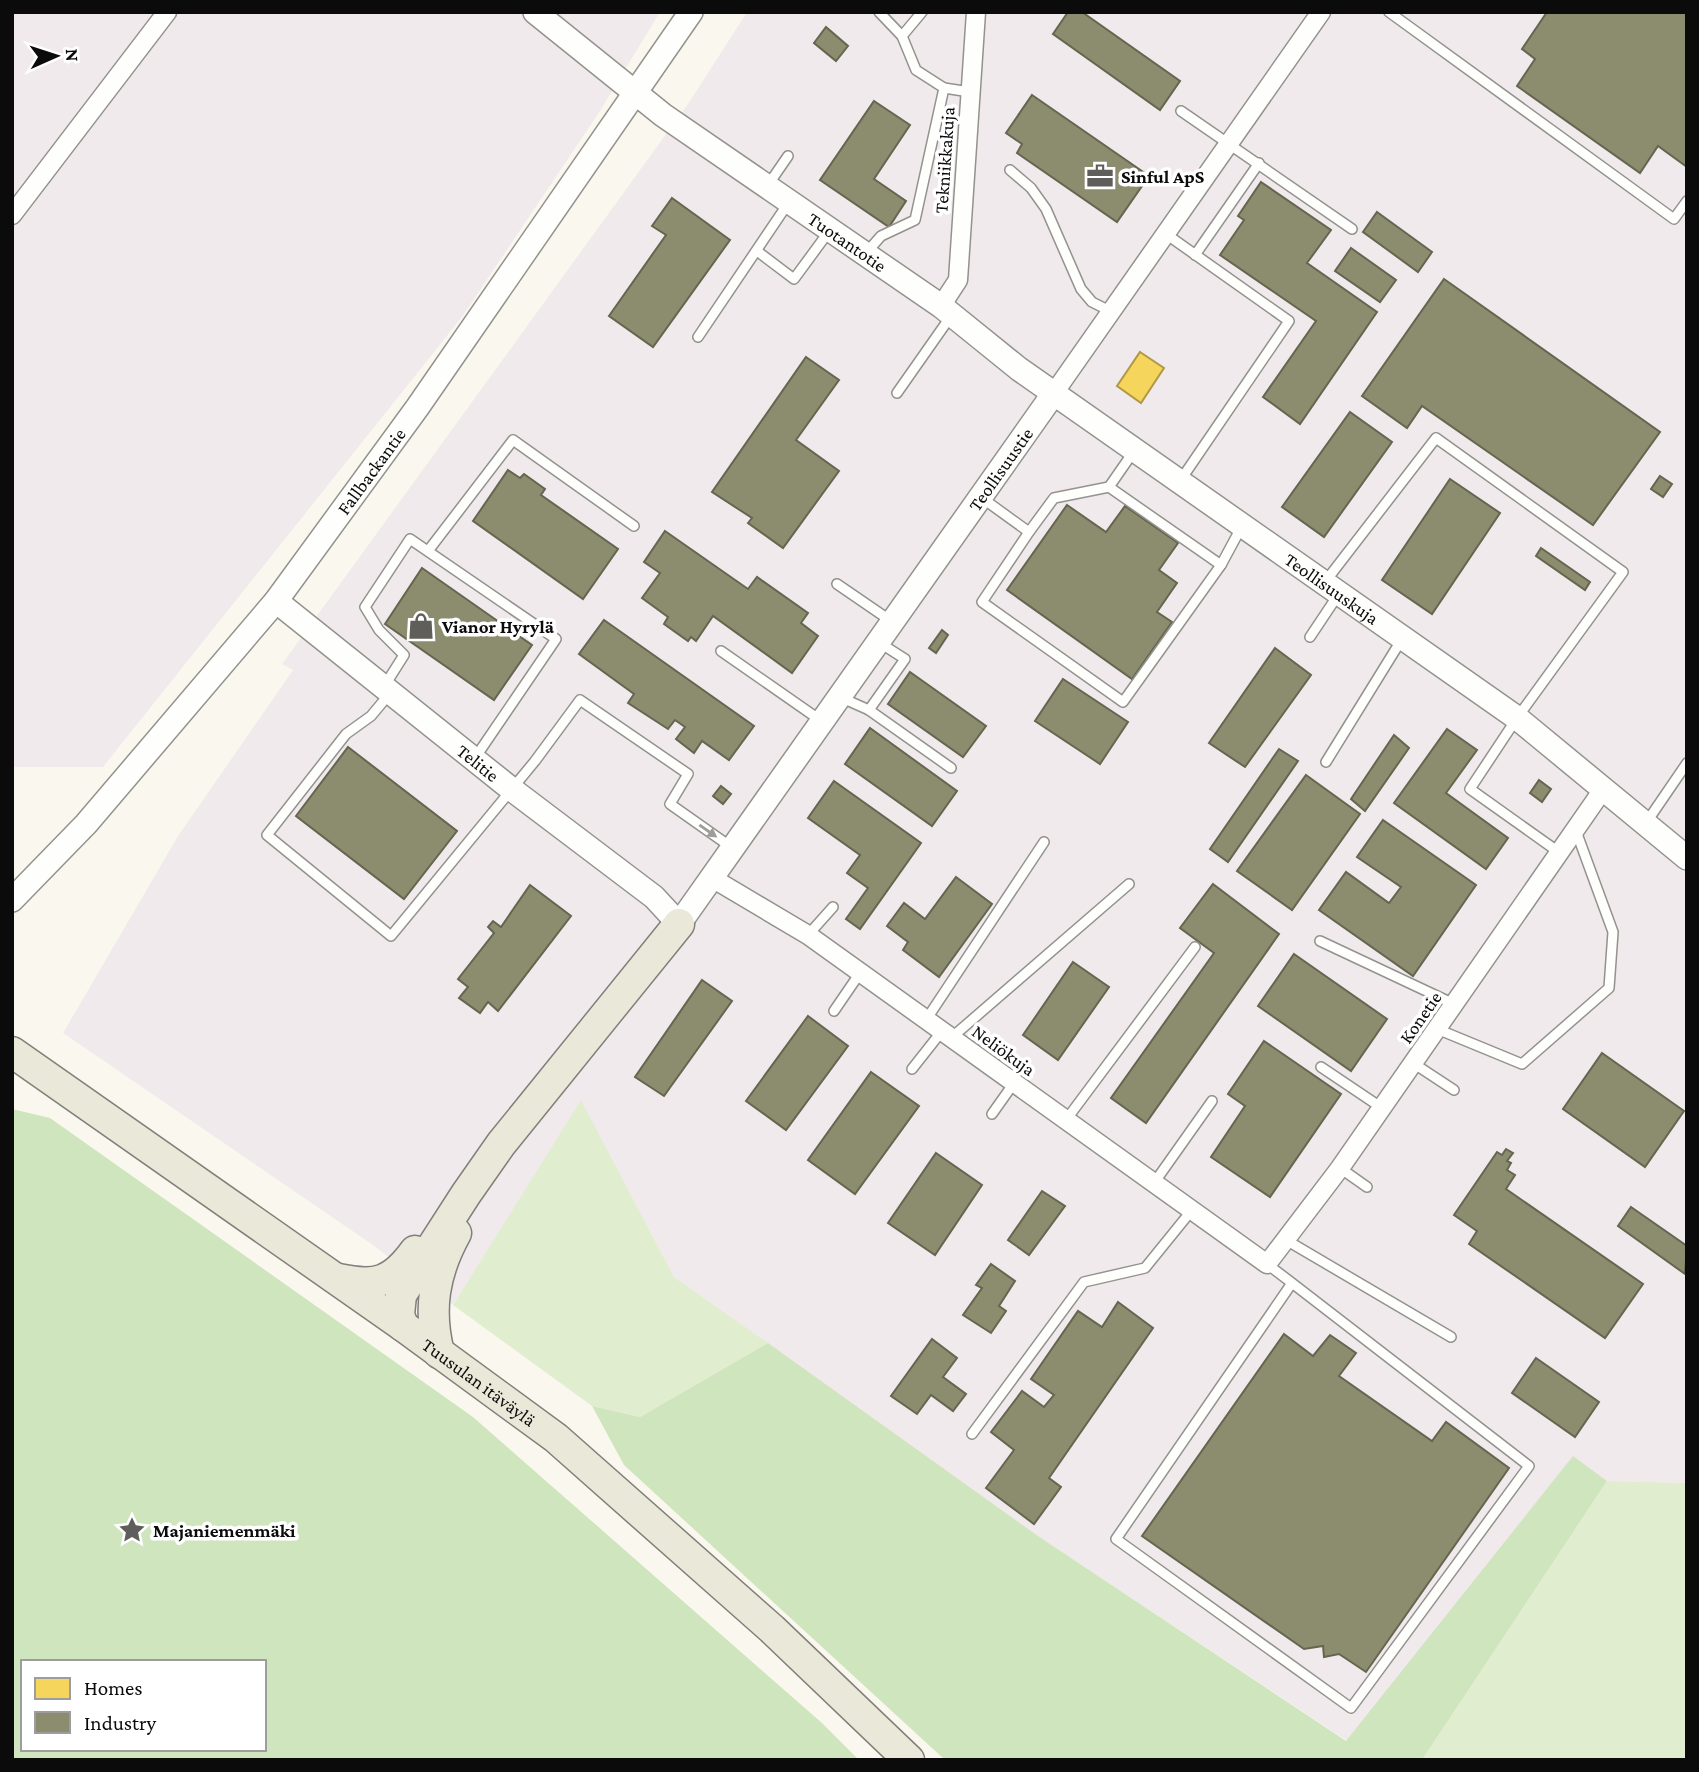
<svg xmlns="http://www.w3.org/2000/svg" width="1699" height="1772" font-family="'Crimson Pro',serif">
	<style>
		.industrial { fill: #f1eaec }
		.green { fill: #e0eecf }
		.forest { fill: #cfe5be; fill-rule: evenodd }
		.homes { fill: #f6d55c; stroke: #b09844; stroke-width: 2 }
		.industry { fill: #8c8c6e; stroke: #656550; stroke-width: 2 }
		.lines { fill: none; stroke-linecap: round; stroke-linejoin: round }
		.service-casing { stroke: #93928d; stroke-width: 12 }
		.minor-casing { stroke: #93928d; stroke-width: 21 }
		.tertiary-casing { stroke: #93928d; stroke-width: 26 }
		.primary-casing { stroke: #807f7a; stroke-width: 33 }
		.service { stroke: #fefefc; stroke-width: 9 }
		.minor { stroke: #fefefc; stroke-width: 18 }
		.tertiary { stroke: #fefefc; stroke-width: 23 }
		.primary { stroke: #eae8d9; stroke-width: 30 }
		.oneway { fill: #9d9d9c }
		.labels { text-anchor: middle; stroke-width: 7; stroke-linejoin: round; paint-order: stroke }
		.street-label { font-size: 19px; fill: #0b0b0b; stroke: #fff }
		.poi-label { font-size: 19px; font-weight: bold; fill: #0b0b0b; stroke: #fff; text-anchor: start }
	</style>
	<rect width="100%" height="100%" fill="#faf8ee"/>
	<!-- industrial -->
	<g class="industrial">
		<path d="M12,12H660L600,111L462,317L103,767H12Z"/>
		<path d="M747,12H1687V1483L1607,1481L1573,1457L1347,1741L1038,1536L674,1277L581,1101L453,1305L370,1243L63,1033L178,836L293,670L282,664L690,101Z"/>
	</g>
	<!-- green -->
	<g class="green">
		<path d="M581,1100L674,1277L768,1343L640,1417L592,1406L453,1305Z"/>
		<path d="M1607,1481L1687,1483V1760H1422Z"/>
	</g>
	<!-- forest -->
	<g class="forest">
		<path d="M12,1109L50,1118L473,1417L822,1723L859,1760H12ZM23,1662H264V1749H23Z"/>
		<path d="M768,1343L1038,1536L1346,1741L1573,1456L1607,1481L1422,1760H945L624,1465L592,1406L640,1417Z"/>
	</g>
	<!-- homes -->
	<path class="homes" d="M1140,352L1164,368L1141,403L1117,386Z"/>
	<!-- industry -->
	<g class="industry">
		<path d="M1068,12H1082L1180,81L1160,110L1053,34Z"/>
		<path d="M1547,12H1687V167L1658,146L1640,173L1517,86L1535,59L1522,49Z"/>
		<path d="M826,27L848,46L836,61L814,43Z"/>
		<path d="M1032,95L1149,176L1117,222L1017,153L1022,144L1006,133Z"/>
		<path d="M874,101L910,125L874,179L906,201L889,227L820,180Z"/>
		<path d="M1261,182L1331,230L1307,263L1377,312L1300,424L1263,397L1316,321L1220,255L1244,220L1238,216Z"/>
		<path d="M672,198L730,240L653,347L609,316L666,235L652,226Z"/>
		<path d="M1377,212L1432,252L1418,272L1363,232Z"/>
		<path d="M1351,248L1396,280L1380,302L1335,271Z"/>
		<path d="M1444,279L1660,432L1593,525L1422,406L1407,428L1362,396Z"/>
		<path d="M806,357L839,380L796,440L839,471L783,548L748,523L752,518L712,492Z"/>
		<path d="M1350,412L1392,442L1324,537L1282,507Z"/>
		<path d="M508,470L520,478L524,474L545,489L541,495L618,549L583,599L473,521Z"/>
		<path d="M1660,476L1672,484L1663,497L1651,489Z"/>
		<path d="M1450,479L1500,513L1432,614L1382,580Z"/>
		<path d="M1067,505L1106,532L1125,506L1178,543L1159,570L1177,583L1157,612L1172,622L1132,679L1007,590Z"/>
		<path d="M665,531L748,589L757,577L808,613L801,623L818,636L792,673L713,616L696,641L691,637L688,641L664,624L668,617L642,598L660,573L644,562Z"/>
		<path d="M1541,548L1590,582L1585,590L1536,556Z"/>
		<path d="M422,568L532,645L494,700L385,624Z"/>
		<path d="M604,620L754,726L729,760L702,741L694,753L676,739L685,727L675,720L668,729L628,703L634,694L579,654Z"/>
		<path d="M942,630L948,635L936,653L929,648Z"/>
		<path d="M1275,648L1311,675L1245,767L1209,743Z"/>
		<path d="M910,672L986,726L963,757L888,704Z"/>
		<path d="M1063,679L1128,722L1100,764L1035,721Z"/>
		<path d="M870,728L957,791L932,826L845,764Z"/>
		<path d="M1447,729L1477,750L1446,793L1508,838L1486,869L1394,803Z"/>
		<path d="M1394,735L1409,748L1365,811L1351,799Z"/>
		<path d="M348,747L457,831L404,899L296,816Z"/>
		<path d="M1279,749L1298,761L1228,862L1210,849Z"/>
		<path d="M1306,775L1360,814L1292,910L1237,871Z"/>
		<path d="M1539,780L1551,789L1542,802L1530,793Z"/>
		<path d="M834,781L921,843L860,929L846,919L868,888L847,873L860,855L808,818Z"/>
		<path d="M721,786L731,794L723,804L713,796Z"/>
		<path d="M1383,820L1476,885L1413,976L1319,910L1346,872L1389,903L1401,887L1357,857Z"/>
		<path d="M956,877L992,904L939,977L903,950L908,942L887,926L904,903L925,919Z"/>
		<path d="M1213,884L1279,934L1146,1123L1111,1098L1214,953L1180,928Z"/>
		<path d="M530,885L571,916L498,1011L488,1002L480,1013L459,998L468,987L458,979L494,933L488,927L493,921L501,927Z"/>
		<path d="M1294,954L1387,1019L1351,1071L1258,1006Z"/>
		<path d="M1073,962L1109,987L1058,1060L1023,1035Z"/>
		<path d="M702,980L732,1001L664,1096L635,1077Z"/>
		<path d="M808,1016L848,1046L786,1130L746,1101Z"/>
		<path d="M1264,1041L1341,1094L1270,1197L1211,1157L1245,1106L1228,1094Z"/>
		<path d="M1602,1053L1684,1111L1645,1167L1563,1109Z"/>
		<path d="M871,1072L919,1106L855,1194L808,1160Z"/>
		<path d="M1506,1149L1513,1153L1507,1161L1511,1163L1507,1170L1515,1175L1506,1189L1643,1284L1605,1338L1469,1244L1477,1231L1454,1215L1497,1152L1502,1155Z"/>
		<path d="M936,1153L982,1185L935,1255L888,1223Z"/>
		<path d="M1042,1191L1065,1206L1029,1255L1008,1240Z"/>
		<path d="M1631,1207L1687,1246L1685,1274L1618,1226Z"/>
		<path d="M991,1264L1015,1281L999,1306L1006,1311L991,1333L963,1315L982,1288L976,1285Z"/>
		<path d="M1118,1302L1153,1328L1049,1478L1061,1487L1034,1524L986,1488L1014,1450L991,1432L1022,1391L1044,1407L1054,1395L1031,1379L1078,1311L1102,1327Z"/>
		<path d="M1284,1334L1313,1356L1330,1335L1356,1353L1339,1376L1432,1441L1446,1422L1509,1468L1366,1672L1339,1654L1324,1657L1323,1646L1304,1649L1142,1536Z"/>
		<path d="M932,1339L957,1358L943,1377L966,1394L953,1411L931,1395L917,1414L891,1396Z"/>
		<path d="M1536,1358L1599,1402L1575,1437L1512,1393Z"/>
	</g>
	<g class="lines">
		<defs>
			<g id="service">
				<path d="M879,12L902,36L916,70L944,88"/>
				<path d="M1389,12L1674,219L1687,201"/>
				<path d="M902,36L922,12"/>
				<path d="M1181,111L1352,229"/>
				<path d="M1010,170L1031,188L1046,209L1081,289L1092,302L1112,312"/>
				<path d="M768,185L788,156"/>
				<path d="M1166,234L1289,321L1180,481"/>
				<path d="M757,251L794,279L830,230"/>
				<path d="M867,252L881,236L915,220L944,88L970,92"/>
				<path d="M1195,255L1259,163"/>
				<path d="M698,337L789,202"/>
				<path d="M897,393L951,316"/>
				<path d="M1134,451L1109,487L1221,565"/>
				<path d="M982,498L1029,532L1054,498L1109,487"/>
				<path d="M1029,532L982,602L1123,702L1221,565L1242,526"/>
				<path d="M428,551L513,440L634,526"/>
				<path d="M1325,582L1436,438L1623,572L1517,718L1470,789L1560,853"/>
				<path d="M837,584L891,621"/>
				<path d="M1310,637L1338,595"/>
				<path d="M721,651L820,720"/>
				<path d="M385,685L404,655L379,630L365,607L410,539L556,639L475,758"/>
				<path d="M391,692L371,716L346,734L267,835L391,936L535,761L580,700L688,774L670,804L731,847"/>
				<path d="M842,698L869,710L951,768"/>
				<path d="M869,710L905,659L880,643"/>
				<path d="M1326,762L1402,639"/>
				<path d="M1646,823L1687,763"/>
				<path d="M808,935L833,907"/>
				<path d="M1320,941L1454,1004"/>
				<path d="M834,1011L860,973"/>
				<path d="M926,1020L1044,842"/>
				<path d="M1437,1029L1522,1064L1609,988L1613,932L1576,831"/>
				<path d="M951,1038L1129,884"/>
				<path d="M1413,1063L1454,1090"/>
				<path d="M1321,1067L1382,1108"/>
				<path d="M912,1069L942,1031"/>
				<path d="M992,1114L1014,1083"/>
				<path d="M1066,1120L1195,947"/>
				<path d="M1340,1168L1367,1187"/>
				<path d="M1154,1183L1212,1101"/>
				<path d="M1286,1240L1451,1337"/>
				<path d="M1267,1264L1292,1283L1529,1466L1351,1708L1116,1539L1292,1283"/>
				<path d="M972,1434L1084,1282L1145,1268L1192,1210"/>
			</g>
			<g id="minor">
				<path d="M12,215L167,12"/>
				<path d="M941,306L958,280L976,12"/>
				<path d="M1054,393L1321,12"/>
				<path d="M712,878L808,935L1267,1264L1340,1168L1602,791"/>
			</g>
			<g id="tertiary">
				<path id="s1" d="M535,12L663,115L941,306L1019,369L1517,718L1687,858"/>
				<path id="s2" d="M276,601L510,788L654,897L679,924L1054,393"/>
				<path id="s3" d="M12,900L86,824L276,601L417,408L691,12"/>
			</g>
			<g id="primary">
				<path id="s4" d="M12,1052L403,1326L556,1438L772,1629L909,1760"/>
				<path d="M338,1279C375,1287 392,1283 415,1251"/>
				<path d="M403,1326L399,1315L401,1295L466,1194L501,1144L679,924"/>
				<path d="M439,1353C428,1309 434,1273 456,1233"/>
			</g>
		</defs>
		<!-- service casing -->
		<use href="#service" class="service-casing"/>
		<!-- minor casing -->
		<use href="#minor" class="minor-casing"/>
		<!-- tertiary casing -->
		<use href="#tertiary" class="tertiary-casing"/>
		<!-- primary casing -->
		<use href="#primary" class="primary-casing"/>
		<!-- service -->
		<use href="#service" class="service"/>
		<!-- minor -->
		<use href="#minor" class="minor"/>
		<!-- tertiary -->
		<use href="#tertiary" class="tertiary"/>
		<!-- primary -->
		<use href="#primary" class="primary"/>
	</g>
	<!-- one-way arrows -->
	<defs><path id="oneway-solid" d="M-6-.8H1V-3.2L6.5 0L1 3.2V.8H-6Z" transform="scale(1.75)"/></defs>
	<use class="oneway" href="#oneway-solid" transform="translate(708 831) rotate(35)"/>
	<!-- icons -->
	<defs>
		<symbol id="office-bare" viewBox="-9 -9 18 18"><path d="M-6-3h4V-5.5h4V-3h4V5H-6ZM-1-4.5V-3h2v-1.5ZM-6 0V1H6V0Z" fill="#5f5e5a" stroke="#fff" stroke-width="2.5" paint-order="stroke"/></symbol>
		<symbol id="shop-bare" viewBox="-9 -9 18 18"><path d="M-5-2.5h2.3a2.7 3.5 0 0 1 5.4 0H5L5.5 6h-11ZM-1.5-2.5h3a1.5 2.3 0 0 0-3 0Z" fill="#5f5e5a" stroke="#fff" stroke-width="2.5" paint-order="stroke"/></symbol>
		<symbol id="sight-bare" viewBox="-9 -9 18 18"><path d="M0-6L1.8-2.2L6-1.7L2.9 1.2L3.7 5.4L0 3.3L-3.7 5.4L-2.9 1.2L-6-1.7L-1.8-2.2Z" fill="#5f5e5a" stroke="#fff" stroke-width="2.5" paint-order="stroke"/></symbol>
	</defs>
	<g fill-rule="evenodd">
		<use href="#office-bare" x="1081" y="157" width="38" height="38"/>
		<use href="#shop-bare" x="402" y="607" width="38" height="38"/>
		<use href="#sight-bare" x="113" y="1511" width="38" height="38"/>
	</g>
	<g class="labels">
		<!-- street labels -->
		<g class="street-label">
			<text transform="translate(944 160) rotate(-86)" y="7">Tekniikkakuja</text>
			<text dy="7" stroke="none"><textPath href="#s1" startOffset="388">Tuotantotie</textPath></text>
			<text dy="7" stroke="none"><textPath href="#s2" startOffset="1074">Teollisuustie</textPath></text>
			<text dy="7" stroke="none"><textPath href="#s3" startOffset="560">Fallbackantie</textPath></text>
			<text dy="7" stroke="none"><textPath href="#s1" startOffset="984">Teollisuuskuja</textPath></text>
			<text dy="7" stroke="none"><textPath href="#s2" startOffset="259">Telitie</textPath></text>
			<text transform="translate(1420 1017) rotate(-55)" y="7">Konetie</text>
			<text transform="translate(1004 1050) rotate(36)" y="7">Neliökuja</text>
			<text dy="7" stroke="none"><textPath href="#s4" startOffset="572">Tuusulan itäväylä</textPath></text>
		</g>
		<!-- poi labels -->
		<g class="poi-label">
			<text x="1121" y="183">Sinful ApS</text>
			<text x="442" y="633">Vianor Hyrylä</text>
			<text x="153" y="1537">Majaniemenmäki</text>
		</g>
	</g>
	<!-- border -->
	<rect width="1699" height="1772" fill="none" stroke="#0b0b0b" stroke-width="28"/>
	<!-- legend -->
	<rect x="21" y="1660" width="245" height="91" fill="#ffffff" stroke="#9d9d9d" stroke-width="2"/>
	<rect x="35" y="1678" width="35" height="21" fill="#f6d55c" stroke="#9d9d9d" stroke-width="2"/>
	<text x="84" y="1695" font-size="21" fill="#0b0b0b">Homes</text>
	<rect x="35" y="1712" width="35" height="21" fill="#8c8c6e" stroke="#9d9d9d" stroke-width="2"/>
	<text x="84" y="1730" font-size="21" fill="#0b0b0b">Industry</text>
	<!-- north arrow -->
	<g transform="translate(56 56) rotate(87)" stroke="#ffffff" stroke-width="5" paint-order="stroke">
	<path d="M0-5L12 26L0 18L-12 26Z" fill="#0b0b0b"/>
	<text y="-10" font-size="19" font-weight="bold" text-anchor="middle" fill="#0b0b0b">N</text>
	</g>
</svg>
